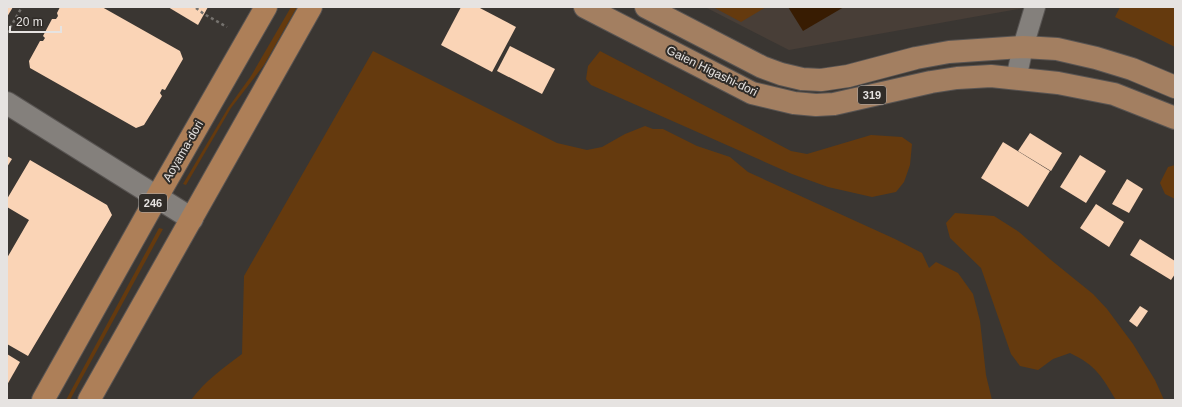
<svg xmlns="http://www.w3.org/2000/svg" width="1182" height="407" font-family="Helvetica,sans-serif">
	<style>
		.built { fill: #483e37 }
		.green { fill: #653a0e }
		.water { fill: #381c02 }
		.building { fill: #fad4b6 }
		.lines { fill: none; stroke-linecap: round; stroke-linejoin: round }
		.minor-casing { stroke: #585452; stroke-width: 22 }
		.tertiary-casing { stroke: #585452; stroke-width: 24 }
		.primary-casing { stroke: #585452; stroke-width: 24 }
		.trunk-casing { stroke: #585452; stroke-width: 24 }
		.path { stroke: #75726e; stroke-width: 2.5; stroke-dasharray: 3 3; stroke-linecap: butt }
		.minor { stroke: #84807c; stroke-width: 20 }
		.tertiary { stroke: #84807c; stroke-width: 22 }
		.primary { stroke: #a37f61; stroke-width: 22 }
		.trunk { stroke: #ad7f58; stroke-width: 22 }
		.labels { text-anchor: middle; stroke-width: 4; stroke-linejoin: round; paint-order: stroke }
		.shield { fill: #302c28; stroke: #afacaa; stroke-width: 1 }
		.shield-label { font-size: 11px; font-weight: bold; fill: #e6e3e1 }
		.street-label { font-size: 12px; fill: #e6e3e1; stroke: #302c28 }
	</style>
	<rect width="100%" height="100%" fill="#3a3632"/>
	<!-- built -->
	<path class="built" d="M705,7H1024V8L789,50Z"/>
	<!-- green -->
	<g class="green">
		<path d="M291,7H297L264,65L231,108L186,185L183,184L228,108L251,76Z"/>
		<path d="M713,7H766L741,22Z"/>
		<path d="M1120,7H1175V47L1115,17Z"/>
		<path d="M373,51L557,143L587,150L602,147L625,134L645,126L653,129H663L697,146L730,157L748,172L895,239L922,253L929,268L936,262L958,273L973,294L980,321L986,375L992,400H191C205,381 223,368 242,354L244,276Z"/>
		<path d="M600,51L791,151L807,154L871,135L902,137L912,144L910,165L904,182L896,192L872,197L828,187L792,174L591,85L586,79L588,66Z"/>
		<path d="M1175,165V199L1165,194L1160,183L1168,167Z"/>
		<path d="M955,213L994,216L1019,232L1051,260L1093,294L1107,309L1133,344L1155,380L1164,400H1116C1101,376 1097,366 1070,353L1053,359L1038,370L1020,366L1011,354L981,268L950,238L946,223Z"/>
		<path d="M159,228L163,229L70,400H66Z"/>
	</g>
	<!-- water -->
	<path class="water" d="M788,7H844L803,31Z"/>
	<!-- building -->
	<g class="building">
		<path d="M7,7H13L7,17Z"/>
		<path d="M60,7H102L180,51L183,59L165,90L162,89L160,93L162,96L144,125L136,128L30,68L29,61L40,41H43L45,38L43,36L52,19H56L58,16L57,13Z"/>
		<path d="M168,7H208L198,25Z"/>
		<path d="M461,7H478L516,27L492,72L441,45Z"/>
		<path d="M510,46L555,69L542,94L497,71Z"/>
		<path d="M1030,133L1062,153L1051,171L1018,151Z"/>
		<path d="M1003,142L1050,171L1028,207L981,178Z"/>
		<path d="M1080,155L1106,171L1086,203L1060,187Z"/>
		<path d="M7,156L12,159L7,167Z"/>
		<path d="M30,160L107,205L112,215L28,356L7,344V258L29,220L7,207V199Z"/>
		<path d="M1127,179L1143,189L1129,213L1112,204Z"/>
		<path d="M1096,204L1124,222L1109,247L1080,228Z"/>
		<path d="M1140,239L1175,261V274L1171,280L1130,255Z"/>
		<path d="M1140,306L1148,311L1137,327L1129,321Z"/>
		<path d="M7,354L20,362L7,385Z"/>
	</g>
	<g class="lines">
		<defs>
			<path id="minor" d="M1016,79L1023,47L1035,7"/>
			<path id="tertiary" d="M7,103L192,219"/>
			<g id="primary">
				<path d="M585,7L752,93L794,103L816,105L834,104L931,82L957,78L991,76L1058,83L1114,94L1175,118"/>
				<path d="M646,7L762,67L781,74L802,79L821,80L848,76L916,58L949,52L1023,47L1057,49L1096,58L1132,69L1175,87"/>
			</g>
			<g id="trunk">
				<path d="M43,400L157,197L266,7"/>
				<path d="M89,400L311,7"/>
			</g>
		</defs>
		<!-- minor casing -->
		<use href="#minor" class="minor-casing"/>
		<!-- tertiary casing -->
		<use href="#tertiary" class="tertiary-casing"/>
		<!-- primary casing -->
		<use href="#primary" class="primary-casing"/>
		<!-- trunk casing -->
		<use href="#trunk" class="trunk-casing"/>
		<!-- path -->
		<g class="path">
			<path d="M196,8L204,14L227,27"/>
			<path d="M7,33L22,7"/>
		</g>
		<!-- minor -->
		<use href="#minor" class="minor"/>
		<!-- tertiary -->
		<use href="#tertiary" class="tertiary"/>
		<!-- primary -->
		<use href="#primary" class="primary"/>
		<!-- trunk -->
		<use href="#trunk" class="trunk"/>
	</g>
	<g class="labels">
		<!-- shield labels -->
		<g class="shield">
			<rect x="858" y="86" width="28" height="18" rx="3"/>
			<rect x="139" y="194" width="28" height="18" rx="3"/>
		</g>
		<g class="shield-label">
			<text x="872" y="99">319</text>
			<text x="153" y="207">246</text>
		</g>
		<!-- street labels -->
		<g class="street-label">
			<text transform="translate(712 71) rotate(26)" y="4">Gaien Higashi-dori</text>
			<text transform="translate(183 151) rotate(-60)" y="4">Aoyama-dori</text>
		</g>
	</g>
	<!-- border -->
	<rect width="1182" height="407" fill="none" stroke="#e6e3e1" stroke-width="16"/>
	<!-- scale -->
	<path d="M10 26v6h51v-6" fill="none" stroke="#e6e3e1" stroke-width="2"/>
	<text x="16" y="26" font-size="12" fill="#e6e3e1" stroke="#302c28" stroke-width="3" paint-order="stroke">20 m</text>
</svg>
